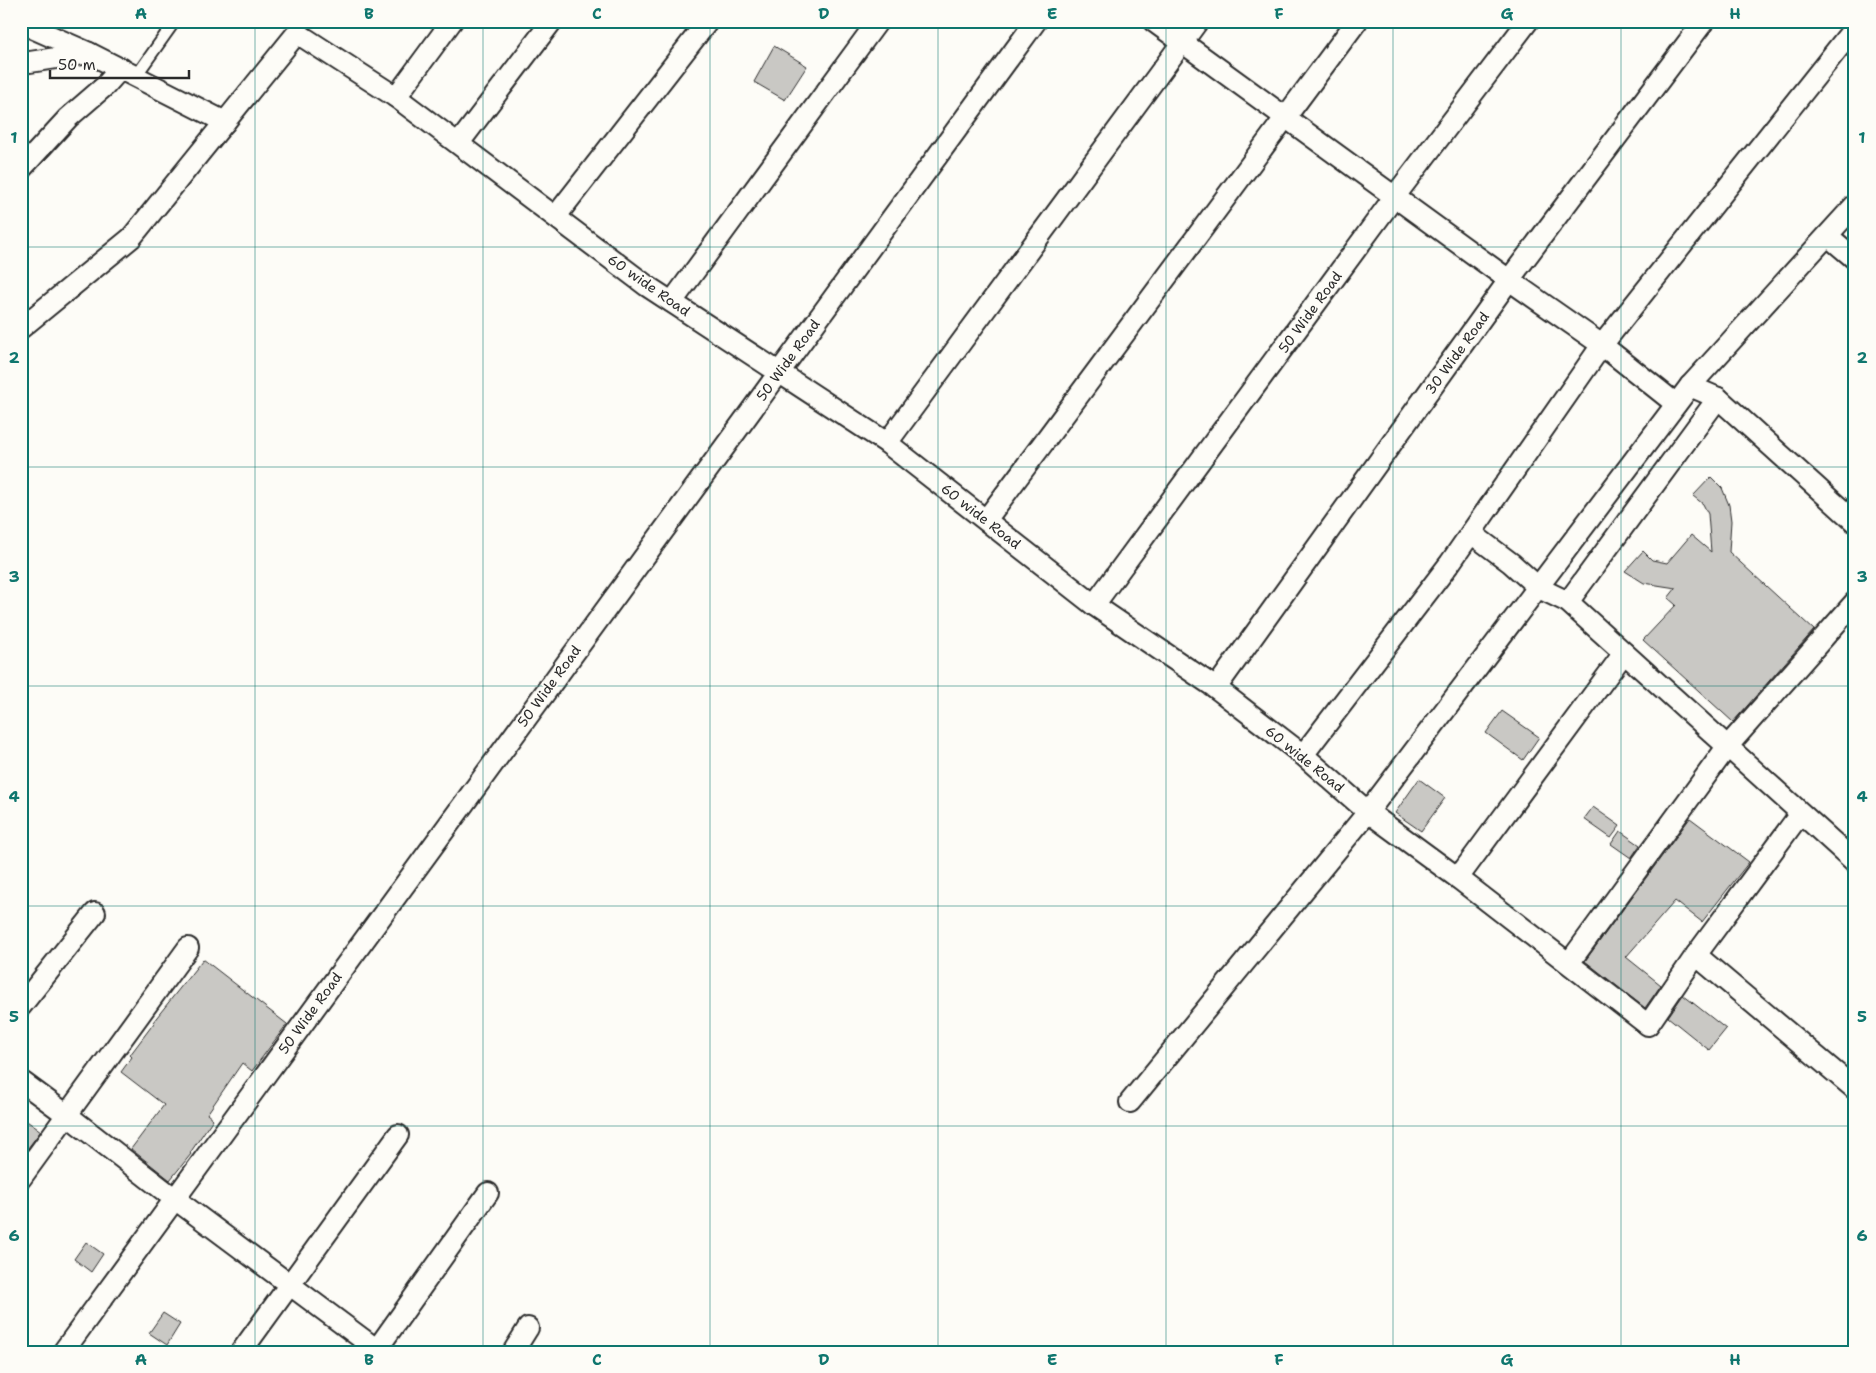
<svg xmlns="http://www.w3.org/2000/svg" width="1876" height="1373" font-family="'Shantell Sans',sans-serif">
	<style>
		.building { fill: #c9c8c4; stroke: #2b2b2b }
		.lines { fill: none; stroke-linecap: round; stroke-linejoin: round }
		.service-casing { stroke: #2b2b2b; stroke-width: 14 }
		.minor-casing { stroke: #2b2b2b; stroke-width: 24 }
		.service { stroke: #fdfcf7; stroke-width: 10 }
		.minor { stroke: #fdfcf7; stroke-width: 20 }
		.grid { fill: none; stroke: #0f766e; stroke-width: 1; stroke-opacity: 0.55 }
		.labels { text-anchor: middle; stroke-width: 4; stroke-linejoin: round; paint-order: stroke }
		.street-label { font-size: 14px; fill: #2b2b2b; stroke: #fdfcf7 }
		.neatline { fill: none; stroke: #0f766e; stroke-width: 2 }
		.grid-label { font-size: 16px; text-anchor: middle; font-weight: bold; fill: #0f766e }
	</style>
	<rect width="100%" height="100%" fill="#fdfcf7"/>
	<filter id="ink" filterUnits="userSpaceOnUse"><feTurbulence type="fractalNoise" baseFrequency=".02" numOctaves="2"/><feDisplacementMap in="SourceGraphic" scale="10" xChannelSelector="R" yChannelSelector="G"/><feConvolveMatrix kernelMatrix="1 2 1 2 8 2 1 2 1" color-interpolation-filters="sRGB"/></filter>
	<g filter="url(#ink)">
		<!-- building -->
		<g class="building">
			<path d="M774,46L807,66L785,100L754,82Z"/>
			<path d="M1711,477L1722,488L1729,505L1731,521L1729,552L1814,630L1733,722L1643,640L1676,605L1668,598L1676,588L1644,583L1625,571L1643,551L1652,560L1667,563L1691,535L1711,552L1708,514L1703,504L1693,496Z"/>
			<path d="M1502,711L1539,737L1523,760L1486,733Z"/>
			<path d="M1419,779L1445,798L1421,831L1395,813Z"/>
			<path d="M1593,807L1620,826L1611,838L1584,819Z"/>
			<path d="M1690,818L1749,862L1702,922L1675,901L1626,957L1661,985L1645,1008L1585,961Z"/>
			<path d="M1620,831L1640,845L1631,858L1611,844Z"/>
			<path d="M203,959L287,1024L252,1071L242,1063L207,1114L213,1119L190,1153L191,1154L170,1180L131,1149L164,1105L121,1072L132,1057L130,1055L154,1023L153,1022Z"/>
			<path d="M1683,995L1726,1029L1709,1050L1668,1017Z"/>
			<path d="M21,1117L41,1131L21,1157Z"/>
			<path d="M86,1242L103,1254L91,1272L74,1259Z"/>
			<path d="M163,1313L180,1324L167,1345L149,1333Z"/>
		</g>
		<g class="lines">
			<defs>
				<path id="service" d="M136,76L175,21"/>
				<g id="minor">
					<path d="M1153,21L1509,280L1602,345L1676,404"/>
					<path d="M21,23L89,53L225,122"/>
					<path d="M21,62H30L89,53"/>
					<path d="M396,97L452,21"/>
					<path d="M459,143L552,21"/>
					<path d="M21,169L68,118L105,86L121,68"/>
					<path d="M556,216L708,21"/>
					<path d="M1828,236L1855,259"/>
					<path d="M672,302L878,21"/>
					<path d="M21,328L131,238L297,33L396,97L647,286L887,443L1094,605L1216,688L1303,755L1368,812L1458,878L1648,1025L1696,955L1800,814"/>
					<path d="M1690,386L1718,398L1855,522"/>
					<path d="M887,443L1198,21"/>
					<path d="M986,520L1357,21"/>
					<path d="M1471,533L1511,563L1539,588L1568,602L1855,862"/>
					<path d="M1568,602L1718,398"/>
					<path d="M1094,605L1395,196L1528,21"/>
					<path d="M1216,688L1509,280L1704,21"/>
					<path d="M1303,755L1450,563L1602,345L1855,27"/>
					<path d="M1458,878L1624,653"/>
					<path d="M1696,955L1855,1089"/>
					<path d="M1569,963L1727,747L1855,602"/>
					<path d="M21,1006L95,913"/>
					<path d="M21,1081L67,1115L175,1199L380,1352"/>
					<path d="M1130,1102L1368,812L1690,386L1855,205"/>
					<path d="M21,1178L188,948"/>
					<path d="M63,1352L1036,21"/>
					<path d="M241,1352L398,1135"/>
					<path d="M375,1352L488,1193"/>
					<path d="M513,1352L528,1328"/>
				</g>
			</defs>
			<!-- service casing -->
			<use href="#service" class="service-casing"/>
			<!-- minor casing -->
			<use href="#minor" class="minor-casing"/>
			<!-- service -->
			<use href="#service" class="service"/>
			<!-- minor -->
			<use href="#minor" class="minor"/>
		</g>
	</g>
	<!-- grid -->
	<path class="grid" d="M255,21V1352M483,21V1352M710,21V1352M938,21V1352M1166,21V1352M1393,21V1352M1621,21V1352M21,247H1855M21,467H1855M21,686H1855M21,906H1855M21,1126H1855"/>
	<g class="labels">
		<!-- street labels -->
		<g class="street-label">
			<text transform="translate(649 285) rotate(35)" y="5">60 wide Road</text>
			<text transform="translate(1310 312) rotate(-54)" y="5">50 Wide Road</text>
			<text transform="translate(1457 353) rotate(-54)" y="5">30 Wide Road</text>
			<text transform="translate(788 360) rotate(-54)" y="5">50 Wide Road</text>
			<text transform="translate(981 516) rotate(38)" y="5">60 wide Road</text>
			<text transform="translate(549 686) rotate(-54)" y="5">50 Wide Road</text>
			<text transform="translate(1305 759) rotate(39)" y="5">60 wide Road</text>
			<text transform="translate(310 1013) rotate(-54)" y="5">50 Wide Road</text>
		</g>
	</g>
	<!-- margin -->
	<rect width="1876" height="1373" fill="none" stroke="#fdfcf7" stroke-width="55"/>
	<!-- scale -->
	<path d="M50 70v8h139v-8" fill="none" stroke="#2b2b2b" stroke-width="2.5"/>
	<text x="58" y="70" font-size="15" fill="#2b2b2b" stroke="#fdfcf7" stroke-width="4" paint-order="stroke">50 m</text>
	<rect x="28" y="28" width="1820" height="1318" class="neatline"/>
	<g class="grid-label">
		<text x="141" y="19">A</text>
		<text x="369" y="19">B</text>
		<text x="597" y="19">C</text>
		<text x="824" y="19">D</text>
		<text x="1052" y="19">E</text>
		<text x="1279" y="19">F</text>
		<text x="1507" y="19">G</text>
		<text x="1735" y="19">H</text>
		<text x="14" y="143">1</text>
		<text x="1862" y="143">1</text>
		<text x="14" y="363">2</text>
		<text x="1862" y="363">2</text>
		<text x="14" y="582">3</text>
		<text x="1862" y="582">3</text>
		<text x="14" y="802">4</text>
		<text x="1862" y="802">4</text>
		<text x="14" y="1022">5</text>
		<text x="1862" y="1022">5</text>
		<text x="14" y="1241">6</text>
		<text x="1862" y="1241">6</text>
		<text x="141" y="1365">A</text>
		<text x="369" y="1365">B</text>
		<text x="597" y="1365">C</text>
		<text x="824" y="1365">D</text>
		<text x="1052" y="1365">E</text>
		<text x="1279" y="1365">F</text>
		<text x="1507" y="1365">G</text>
		<text x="1735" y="1365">H</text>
	</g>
</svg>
